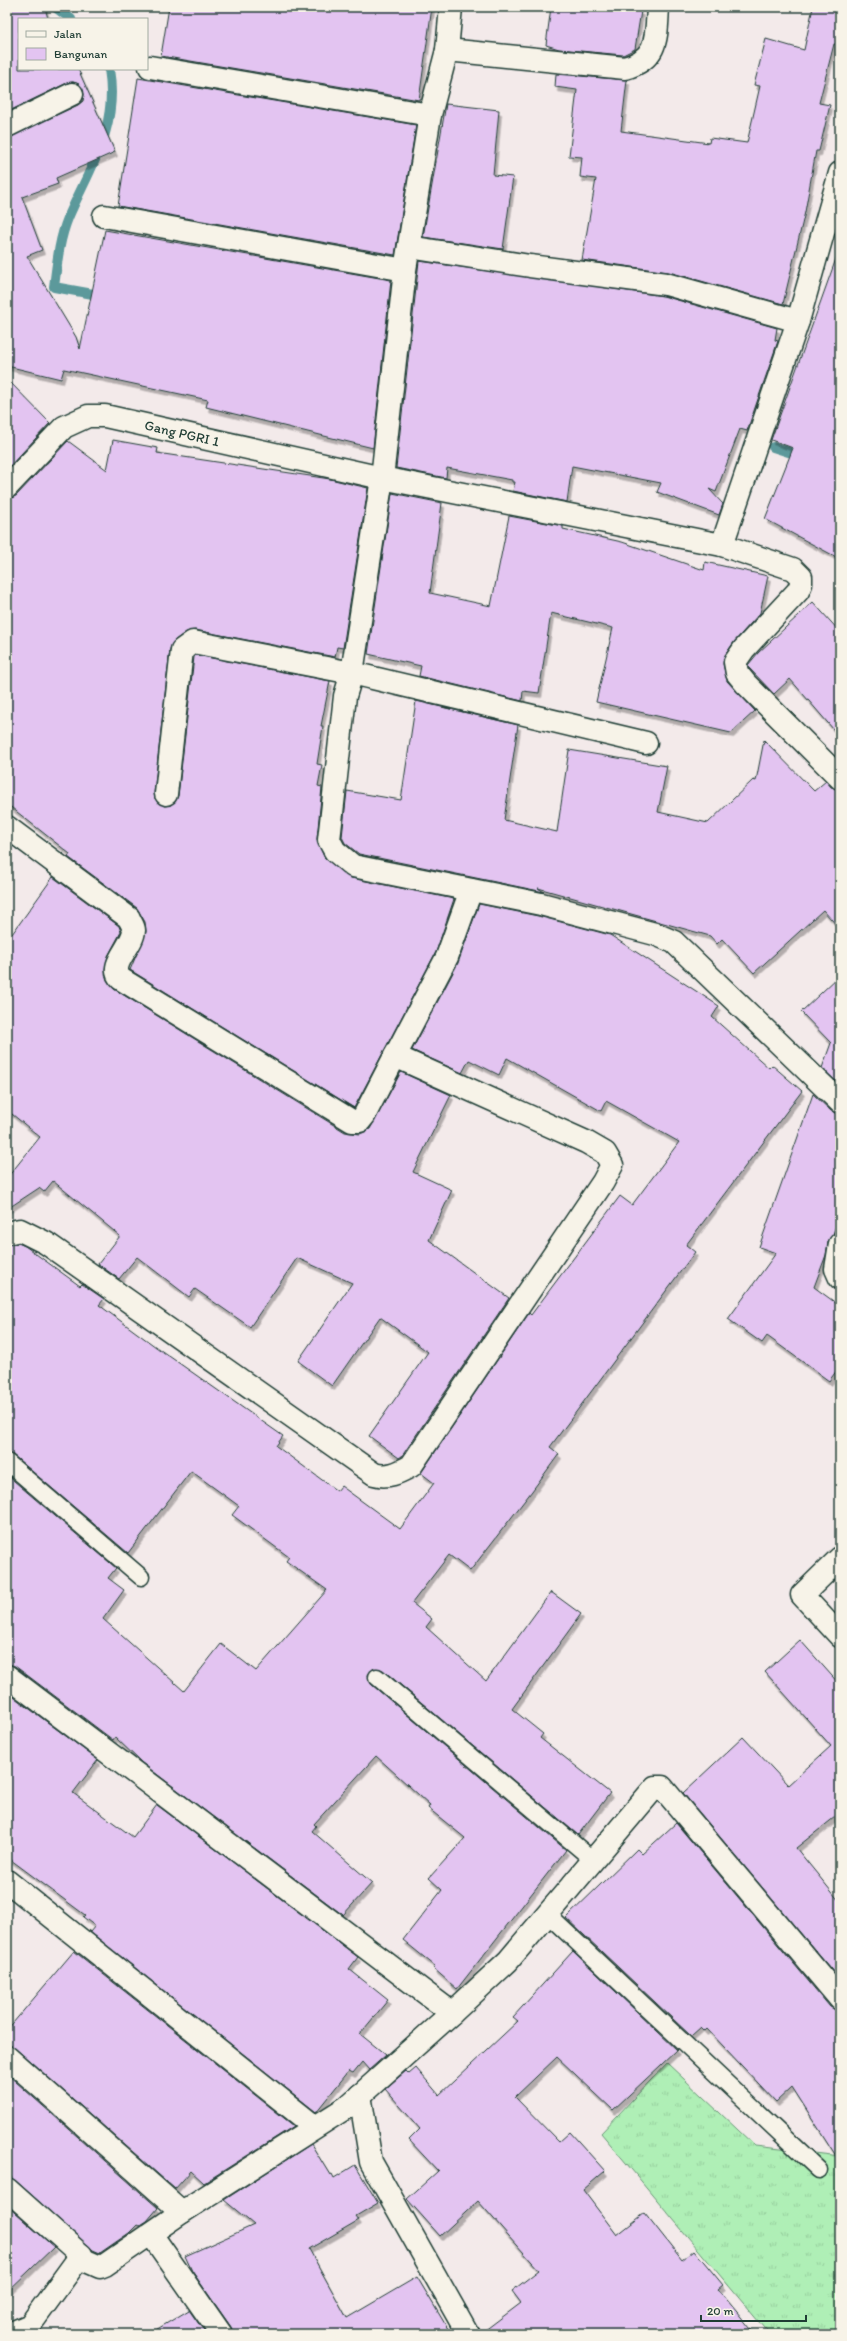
<svg xmlns="http://www.w3.org/2000/svg" width="847" height="2341" font-family="Itim,sans-serif">
	<style>
		.grass { fill: url(#grass-tufts); stroke: #679675 }
		.lines { fill: none; stroke-linecap: round; stroke-linejoin: round }
		.stream { stroke: #5c999b; stroke-width: 10 }
		.building { fill: #e3c4f1; stroke: #1f3d34; filter: url(#shadow) }
		.lane-casing { stroke: #1f3d34; stroke-width: 19 }
		.street-casing { stroke: #1f3d34; stroke-width: 25 }
		.lane { stroke: #f7f3e8; stroke-width: 16 }
		.street { stroke: #f7f3e8; stroke-width: 22 }
		.labels { text-anchor: middle; stroke-width: 3; stroke-linejoin: round; paint-order: stroke }
		.street-label { font-size: 14px; fill: #1f3d34; stroke: #f7f3e8 }
	</style>
	<defs>
		<pattern id="grass-tufts" width="24" height="20" patternUnits="userSpaceOnUse"><rect width="24" height="20" fill="#afefb6"/><path d="M3 7l-1-3M5 7V3M7 7l1-3M15 17l-1-3M17 17v-4M19 17l1-3" fill="none" stroke="#96ce9d"/></pattern>
		<filter id="shadow"><feDropShadow dx="2.5" dy="4.5" stdDeviation="0" flood-color="#0004"/></filter>
	</defs>
	<rect width="100%" height="100%" fill="#f3eaea"/>
	<filter id="ink" filterUnits="userSpaceOnUse"><feTurbulence type="fractalNoise" baseFrequency=".025" numOctaves="2"/><feDisplacementMap in="SourceGraphic" scale="8" xChannelSelector="R" yChannelSelector="G"/><feConvolveMatrix kernelMatrix="1 2 1 2 8 2 1 2 1" color-interpolation-filters="sRGB"/></filter>
	<g filter="url(#ink)">
		<!-- grass -->
		<path class="grass" d="M667,2063L755,2146L840,2156V2334H769L601,2133Z"/>
		<g class="lines">
			<!-- stream -->
			<g class="stream">
				<path d="M55,7L71,19"/>
				<path d="M104,296L54,287C57,264 59,240 68,218C90,167 119,128 109,69"/>
				<path d="M773,447L804,457"/>
			</g>
		</g>
		<!-- building -->
		<g class="building">
			<path d="M7,7H45L48,19H19V69H78L115,152L56,178L58,184L22,197L42,250L27,256L76,337L80,349L105,230L391,280L373,448L206,407L208,400L64,369L61,379L7,366V138L78,105L83,101L84,94L79,84L73,82L67,83L7,112Z"/>
			<path d="M169,7H432L419,100L161,56Z"/>
			<path d="M551,7H616L641,11L635,49L623,55L559,49L546,45Z"/>
			<path d="M813,7H840V45L834,44L819,103L830,105L819,151H816L805,212L783,304L669,272L582,260L596,179L580,177L582,157L569,156L577,90L555,87L556,74L627,80L621,131L709,143L710,138L747,143L760,86L754,85L766,39L804,50Z"/>
			<path d="M138,78L416,125L395,255L118,206Z"/>
			<path d="M446,104L499,110L493,175L513,177L503,249L423,237Z"/>
			<path d="M837,256H840V559L765,519L793,448L771,440Z"/>
			<path d="M419,261L663,296L777,328L775,340L778,341L747,431L740,429L716,492L709,489L723,504L719,515L657,492L661,483L572,466L567,502L513,491L515,482H512V480L447,468L446,478L396,468Z"/>
			<path d="M7,379L50,423L7,469Z"/>
			<path d="M113,440L158,448L157,453L330,479L368,488L343,648L337,647L335,657L195,630L186,632L175,640L170,649L154,793L155,799L164,806L171,805L178,796L194,657L196,655L330,681L321,726H323L317,764L322,765L318,786L322,787L317,839L324,857L351,878L454,899L436,952L354,1108L130,970L146,932L145,922L137,908L68,857L70,854L7,804V499L16,496L68,441L107,470Z"/>
			<path d="M392,493L442,503L430,593L491,606L509,516L563,526V529L622,542L704,570L705,562L768,576L760,613L734,642L725,655L723,664L727,681L755,711L731,733L596,702L613,628L551,613L539,693L523,691L522,701L419,676L421,666L368,654Z"/>
			<path d="M813,602L840,632V737L790,679L774,694L749,668L748,665L758,653Z"/>
			<path d="M416,701L518,725L504,820L557,832L569,750L667,766L658,812L708,823L753,780L756,781L764,740L814,791L826,781L831,787L840,790V929L823,910L754,973L722,939L717,944L710,936L538,888L544,892L359,854L345,843L342,837L347,791L401,800Z"/>
			<path d="M53,877L119,926L121,932L108,956L105,969L107,980L114,989L345,1132L360,1134L370,1129L401,1072L451,1095L413,1172L452,1190L429,1240L509,1298L402,1456L399,1458L369,1436L428,1352L380,1317L332,1386L298,1361L352,1283L297,1258L250,1327L195,1289L189,1297L137,1257L119,1279L98,1264L120,1236L53,1181L44,1192L39,1188L7,1209V1178L40,1137L7,1110V941Z"/>
			<path d="M479,904L538,916L610,935L719,1006L712,1017L769,1068L772,1065L802,1091L686,1245L695,1252L550,1447L559,1454L532,1491L470,1571L449,1555L412,1603L432,1619L426,1627L486,1681L551,1592L581,1614L512,1709L543,1734L540,1738L610,1793L578,1835L383,1670L374,1668L368,1675L371,1684L566,1850L457,1989L433,1968L435,1966L403,1940L442,1890L429,1878L465,1838L428,1808L430,1805L376,1756L314,1824L316,1826L312,1831L372,1883L343,1915L142,1763L115,1737L113,1740L15,1666L7,1664V1475L116,1568L108,1578L124,1590L103,1619L184,1691L221,1644L256,1671L327,1590L286,1561L289,1557L232,1515L239,1506L191,1471L128,1553L13,1455L7,1453V1245L18,1243L25,1246L80,1286L82,1284L104,1299L99,1305L156,1347L283,1436L276,1446L337,1491L341,1486L400,1529L434,1483L421,1473L529,1313L531,1315L620,1196L632,1205L679,1142L606,1101L601,1111L507,1058L499,1075L469,1060L462,1073L412,1050L458,963Z"/>
			<path d="M840,975V1085L822,1068L831,1043L801,1012Z"/>
			<path d="M813,1094L831,1111L840,1114V1215L833,1234L828,1242L826,1255L814,1287L840,1306V1366L829,1381L767,1336L762,1343L728,1319L776,1253L759,1247Z"/>
			<path d="M800,1640L840,1685V1813L796,1848L840,1902V1980L683,1793L743,1737L788,1785L831,1746L765,1672Z"/>
			<path d="M7,1692L98,1760L73,1793L133,1837L157,1805L358,1957L349,1969L388,2000L360,2034L386,2055L369,2070L362,2062L353,2073L349,2071L316,2112L90,1932L95,1926L83,1917L85,1915L7,1857Z"/>
			<path d="M676,1823L830,2007L840,2011V2162L792,2087L776,2102L707,2029L705,2031L701,2027L691,2036L566,1918L637,1849L642,1854Z"/>
			<path d="M74,1951L294,2126L204,2183L191,2171L175,2189L15,2048L7,2045V2030Z"/>
			<path d="M573,1951L677,2050L613,2110L557,2057L515,2097L559,2142L570,2132L605,2171L583,2190L617,2235L645,2213L682,2260L694,2250L723,2285L718,2289L755,2334H480L521,2303L512,2291L539,2270L478,2201L440,2236L407,2199L438,2171L409,2140L420,2129L385,2089L406,2071L409,2074L416,2068L439,2095L518,2021L513,2017Z"/>
			<path d="M7,2074L158,2208L147,2221L139,2226L137,2225L129,2233L100,2253L93,2250L15,2180L7,2177Z"/>
			<path d="M311,2144L330,2175L332,2174L334,2178L355,2165L378,2203L356,2216L359,2220L309,2249L347,2318L417,2277L451,2334H233L231,2327L192,2271L185,2256L254,2225L224,2200Z"/>
			<path d="M7,2206L54,2247L7,2292Z"/>
			<path d="M189,2310L206,2334H149Z"/>
		</g>
		<g class="lines">
			<defs>
				<g id="lane">
					<path d="M7,1462L141,1577"/>
					<path d="M377,1677L593,1860"/>
					<path d="M547,1914L819,2170"/>
				</g>
				<g id="street">
					<path d="M451,7L447,50L430,115L405,270L382,478L352,673L345,696L329,840L335,851L353,866L541,904L655,934L674,942L840,1102"/>
					<path d="M447,50L625,68C659,58 656,37 658,7"/>
					<path d="M150,67L430,115"/>
					<path d="M7,126L72,94"/>
					<path d="M104,216L405,270"/>
					<path d="M409,247L530,266L666,284L798,321"/>
					<path d="M7,487L64,427L88,416H105L382,478L722,545L793,569L801,577V584L798,591L744,649L735,662L737,673L746,684L840,778"/>
					<path d="M722,545L798,321L840,173"/>
					<path d="M166,794L182,650L193,642L352,673L646,743"/>
					<path d="M7,827L129,918C130,922 134,926 134,930C133,947 107,965 121,979L352,1121H360L364,1116L395,1056"/>
					<path d="M7,1233L20,1230L46,1243L374,1474C388,1478 398,1473 411,1466L603,1182L612,1165L605,1153L586,1142L395,1056L447,957L471,890"/>
					<path d="M840,1244L836,1269L840,1278"/>
					<path d="M840,1558L802,1595L840,1636"/>
					<path d="M7,1676L452,2013"/>
					<path d="M7,1881L314,2126"/>
					<path d="M7,2057L182,2212L347,2107L452,2013L508,1961L655,1787H662L840,1999"/>
					<path d="M360,2095L371,2162L468,2334"/>
					<path d="M7,2189L81,2255"/>
					<path d="M151,2234L221,2334"/>
					<path d="M9,2334L30,2325L81,2255L84,2260L100,2267L105,2265L182,2212"/>
				</g>
			</defs>
			<!-- lane casing -->
			<use href="#lane" class="lane-casing"/>
			<!-- street casing -->
			<use href="#street" class="street-casing"/>
			<!-- lane -->
			<use href="#lane" class="lane"/>
			<!-- street -->
			<use href="#street" class="street"/>
		</g>
	</g>
	<g class="labels">
		<!-- street labels -->
		<g class="street-label">
			<text transform="translate(182 433) rotate(13)" y="5">Gang PGRI 1</text>
		</g>
	</g>
	<!-- margin -->
	<rect width="847" height="2341" fill="none" stroke="#f7f3e8" stroke-width="24"/>
	<rect x="12" y="12" width="823" height="2317" fill="none" stroke="#1f3d34" stroke-width="1.5" filter="url(#ink)"/>
	<!-- legend -->
	<rect x="18" y="18" width="130" height="52" fill="#f7f3e8" stroke="#a1aaa0"/>
	<rect x="26" y="31" width="20" height="6" fill="#f7f3e8" stroke="#a1aaa0"/>
	<text x="54" y="38" font-size="12" fill="#1f3d34">Jalan</text>
	<rect x="26" y="48" width="20" height="12" fill="#e3c4f1" stroke="#a1aaa0"/>
	<text x="54" y="58" font-size="12" fill="#1f3d34">Bangunan</text>
	<!-- scale -->
	<path d="M701 2315v6h105v-6" fill="none" stroke="#1f3d34" stroke-width="2"/>
	<text x="707" y="2315" font-size="12" fill="#1f3d34" stroke="#f7f3e8" stroke-width="3" paint-order="stroke">20 m</text>
</svg>
